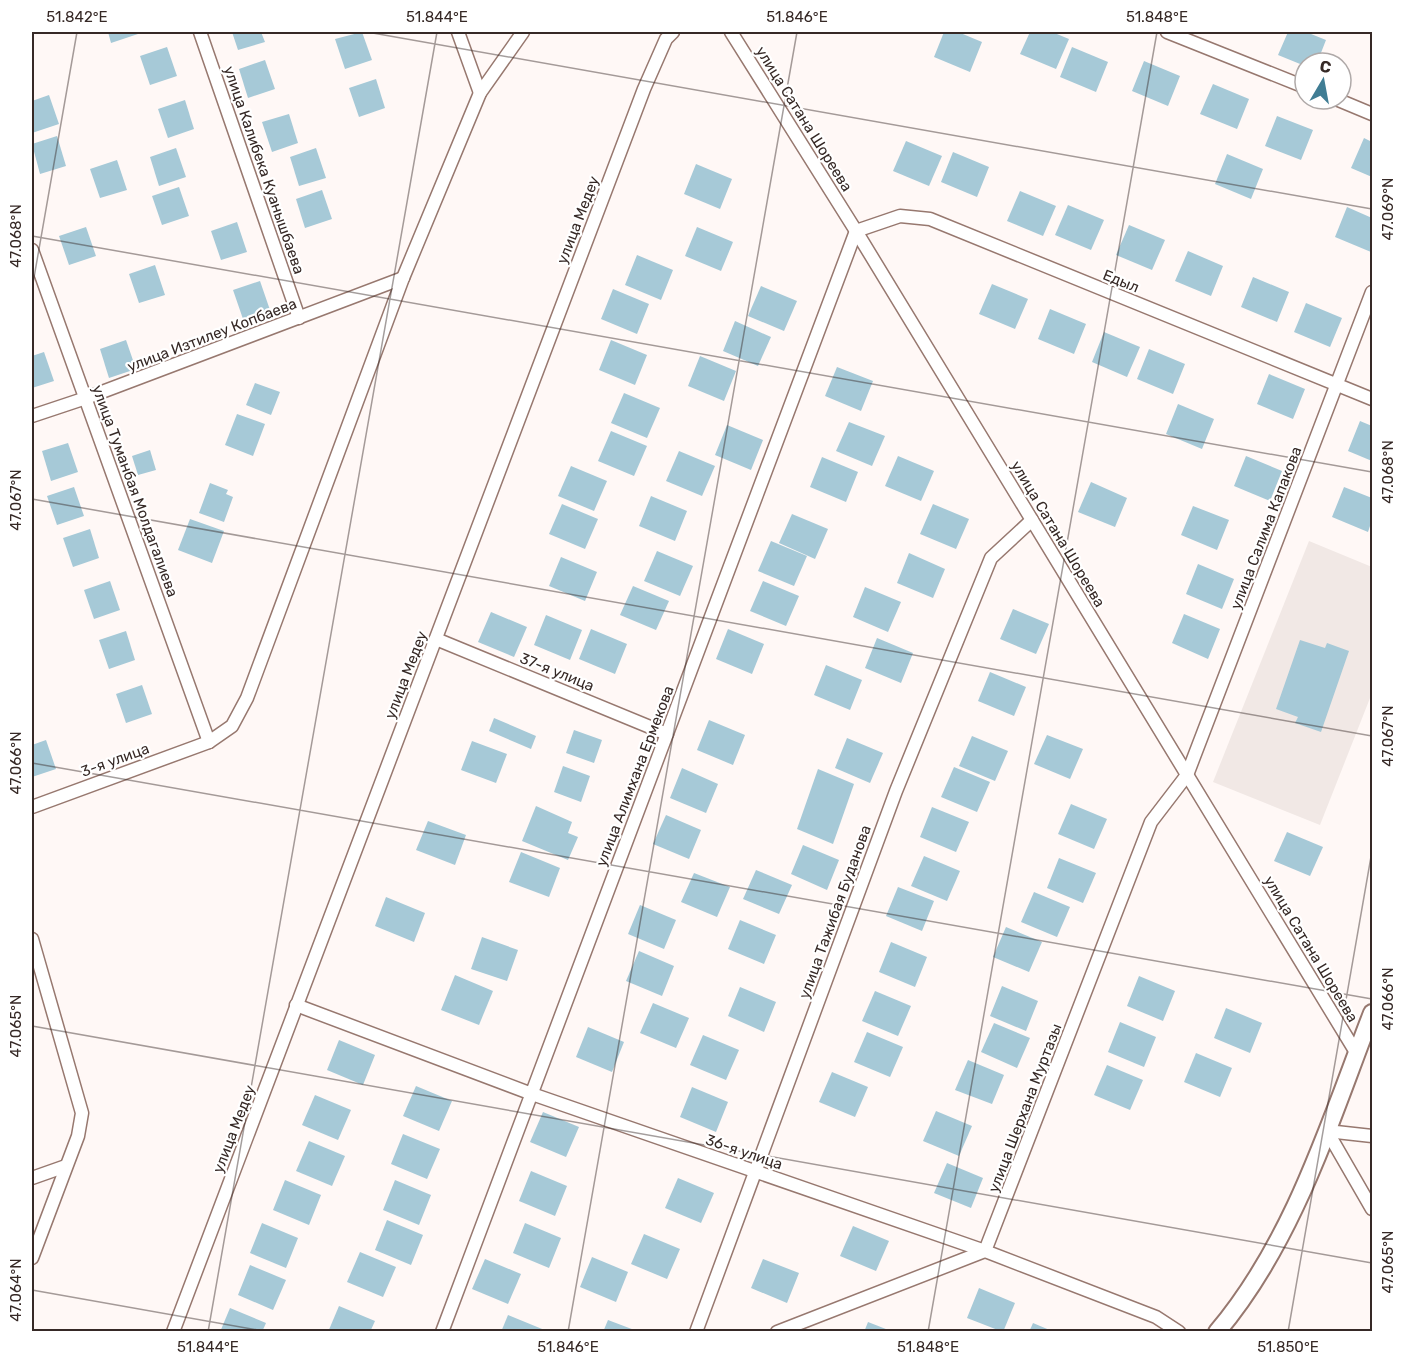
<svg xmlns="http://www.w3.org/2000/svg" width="1404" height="1363" font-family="Rubik,sans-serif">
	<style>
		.built { fill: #f1e8e5 }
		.building { fill: #a6c9d7 }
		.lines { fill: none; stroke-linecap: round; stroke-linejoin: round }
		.street-casing { stroke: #97786f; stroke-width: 15 }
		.secondary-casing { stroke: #97786f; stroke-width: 20 }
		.street { stroke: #fff; stroke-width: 12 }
		.secondary { stroke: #fff; stroke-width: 16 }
		.ticks { fill: none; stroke: #362926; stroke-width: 1.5; stroke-opacity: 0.45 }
		.labels { text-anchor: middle; stroke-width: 4.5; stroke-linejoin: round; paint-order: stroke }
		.street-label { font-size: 15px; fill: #362926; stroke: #fff }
		.neatline { fill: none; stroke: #362926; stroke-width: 2 }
		.ticks-label { font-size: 15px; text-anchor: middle; fill: #362926 }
	</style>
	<rect width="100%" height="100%" fill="#fff8f6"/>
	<!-- built -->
	<path class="built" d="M1309,541L1372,567V693L1320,825L1213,782Z"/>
	<!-- building -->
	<g class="building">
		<path d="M108,32H137L138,34L111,43Z"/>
		<path d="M232,32H261L265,42L238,50Z"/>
		<path d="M362,32L372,60L345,69L335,39Z"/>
		<path d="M944,32H958L982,42L970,72L934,57Z"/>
		<path d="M1030,32H1052L1069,39L1056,69L1020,54Z"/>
		<path d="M1288,32H1306L1326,40L1317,63H1305V66L1278,55Z"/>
		<path d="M167,47L177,76L150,85L140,56Z"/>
		<path d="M1072,47L1108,62L1096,92L1060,77Z"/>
		<path d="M265,60L275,89L248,98L239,69Z"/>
		<path d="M1144,61L1180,76L1168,106L1132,91Z"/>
		<path d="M376,79L385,108L359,117L349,88Z"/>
		<path d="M1213,84L1249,99L1237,129L1200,114Z"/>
		<path d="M49,95L59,124L32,133V101Z"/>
		<path d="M185,100L194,129L168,138L158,109Z"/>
		<path d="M289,114L298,143L272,152L262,122Z"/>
		<path d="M1277,116L1313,130L1301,160L1265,146Z"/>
		<path d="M57,136L66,166L40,174L32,144Z"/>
		<path d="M1364,138L1372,142V177L1351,168Z"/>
		<path d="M906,141L942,156L929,186L893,171Z"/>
		<path d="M176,148L186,177L159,186L150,157Z"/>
		<path d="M316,148L326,178L299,186L290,157Z"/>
		<path d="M953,152L989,167L977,197L941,182Z"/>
		<path d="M1227,154L1263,169L1251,199L1215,184Z"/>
		<path d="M117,160L127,190L100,198L90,169Z"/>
		<path d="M696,164L732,179L720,209L684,194Z"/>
		<path d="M179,187L189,216L162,225L152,196Z"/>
		<path d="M322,190L332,219L305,228L296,199Z"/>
		<path d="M1020,191L1056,206L1043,236L1007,221Z"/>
		<path d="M1068,205L1104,220L1091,250L1055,235Z"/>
		<path d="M1347,207L1372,218L1371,252L1335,237Z"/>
		<path d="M237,222L247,252L221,260L211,231Z"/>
		<path d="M1129,225L1165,240L1152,270L1116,255Z"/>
		<path d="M86,227L96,256L69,265L59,236Z"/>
		<path d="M697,227L733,242L721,271L685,256Z"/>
		<path d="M1188,251L1223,266L1211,296L1175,281Z"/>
		<path d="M637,255L673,270L661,300L625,285Z"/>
		<path d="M155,265L165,295L139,303L129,274Z"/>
		<path d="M1253,277L1289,292L1277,322L1241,307Z"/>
		<path d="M260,281L270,310L243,319L233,290Z"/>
		<path d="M992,284L1028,299L1015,329L979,314Z"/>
		<path d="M761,286L797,301L784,331L748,316Z"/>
		<path d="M613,289L649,304L637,334L601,319Z"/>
		<path d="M1306,303L1342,318L1330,347L1294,332Z"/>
		<path d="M1050,309L1086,324L1074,354L1038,339Z"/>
		<path d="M735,321L771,337L758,366L723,351Z"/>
		<path d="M1104,332L1140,347L1127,377L1092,362Z"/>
		<path d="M126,340L136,369L109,378L100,349Z"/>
		<path d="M611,340L647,355L635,385L599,370Z"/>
		<path d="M1149,349L1185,364L1173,394L1137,379Z"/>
		<path d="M44,352L54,381L32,388V356Z"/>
		<path d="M700,356L736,371L724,401L688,386Z"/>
		<path d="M837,367L873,381L861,411L825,396Z"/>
		<path d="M1269,374L1305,389L1293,419L1257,404Z"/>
		<path d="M255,383L280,392L271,415L246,405Z"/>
		<path d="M624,393L660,408L647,438L611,423Z"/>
		<path d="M1178,404L1214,419L1202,449L1166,434Z"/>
		<path d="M237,414L265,424L253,456L225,445Z"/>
		<path d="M1360,421L1372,426V461L1348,451Z"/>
		<path d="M849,422L885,436L872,466L836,451Z"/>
		<path d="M727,425L763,440L751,470L715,455Z"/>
		<path d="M611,431L647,446L634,476L598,461Z"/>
		<path d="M68,443L78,472L51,481L42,451Z"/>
		<path d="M150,450L156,470L138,475L132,456Z"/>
		<path d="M679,451L715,466L702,496L666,481Z"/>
		<path d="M898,456L934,471L921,501L885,486Z"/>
		<path d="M1246,456L1282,471L1270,501L1234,486Z"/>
		<path d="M822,457L858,472L846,502L810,487Z"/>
		<path d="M571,466L607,481L594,511L558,496Z"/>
		<path d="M1091,482L1127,498L1115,527L1078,512Z"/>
		<path d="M210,483L228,490L226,494L233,497L224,522L199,513Z"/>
		<path d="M74,487L84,516L57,525L47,496Z"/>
		<path d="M1344,487L1372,498V520L1368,532L1332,517Z"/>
		<path d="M651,496L687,511L675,541L639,526Z"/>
		<path d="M562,504L598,519L585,549L549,534Z"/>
		<path d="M933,504L969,519L956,549L920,534Z"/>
		<path d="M1193,506L1229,520L1217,550L1181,535Z"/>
		<path d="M792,514L828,529L815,559L779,543Z"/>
		<path d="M190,519L224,531L212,563L178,550Z"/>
		<path d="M90,529L99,558L73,567L63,538Z"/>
		<path d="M771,541L807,556L794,586L758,571Z"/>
		<path d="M657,551L693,566L680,596L644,581Z"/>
		<path d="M909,553L945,569L933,598L897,583Z"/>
		<path d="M561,557L597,572L585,601L549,586Z"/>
		<path d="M1198,564L1234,579L1222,609L1186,594Z"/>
		<path d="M110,581L120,610L94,619L84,590Z"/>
		<path d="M763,581L799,596L786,626L750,611Z"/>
		<path d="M633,586L669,601L656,630L620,615Z"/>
		<path d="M865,587L901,602L888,632L853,617Z"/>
		<path d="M1013,609L1049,624L1036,654L1000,639Z"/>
		<path d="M491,612L527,627L514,657L478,642Z"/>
		<path d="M1184,614L1220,629L1208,659L1172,643Z"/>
		<path d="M546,615L582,630L570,660L534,645Z"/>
		<path d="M591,629L627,644L615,674L579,659Z"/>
		<path d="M728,629L764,644L752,674L716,659Z"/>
		<path d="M126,631L135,660L109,669L99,640Z"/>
		<path d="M877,638L913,653L901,683L865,668Z"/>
		<path d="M1300,640L1325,648L1327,643L1349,651L1321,732L1295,723L1298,717L1276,709Z"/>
		<path d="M826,665L862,680L850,710L814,695Z"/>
		<path d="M990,672L1026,687L1014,716L978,701Z"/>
		<path d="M142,685L152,714L126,723L116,694Z"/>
		<path d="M494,718L536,736L531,749L489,731Z"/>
		<path d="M709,720L745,735L733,765L697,750Z"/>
		<path d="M574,730L602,740L594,763L566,753Z"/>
		<path d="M1047,735L1083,749L1070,779L1034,764Z"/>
		<path d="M972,736L1008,751L995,781L959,766Z"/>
		<path d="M847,738L883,753L870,783L835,768Z"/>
		<path d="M46,740L56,769L32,777V745Z"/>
		<path d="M472,741L507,754L496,783L461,770Z"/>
		<path d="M563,766L590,776L581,802L554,792Z"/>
		<path d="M954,767L990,782L977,812L941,797Z"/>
		<path d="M682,768L718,784L706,813L670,798Z"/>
		<path d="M818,769L854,784L833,844L797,829Z"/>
		<path d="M1071,804L1107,819L1094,849L1058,834Z"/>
		<path d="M536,806L572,822L568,833L578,837L568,860L522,841Z"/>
		<path d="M932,807L969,822L956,852L920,837Z"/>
		<path d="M666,815L701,830L689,859L653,844Z"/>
		<path d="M428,821L466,835L455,865L416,850Z"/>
		<path d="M1287,832L1323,847L1310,876L1274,861Z"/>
		<path d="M803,845L839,860L827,890L791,874Z"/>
		<path d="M521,852L560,868L549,897L509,882Z"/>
		<path d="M924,856L960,871L947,901L911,886Z"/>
		<path d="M1059,858L1096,873L1083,903L1047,888Z"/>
		<path d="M756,870L792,885L779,914L743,899Z"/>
		<path d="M694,873L730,887L717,917L681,902Z"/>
		<path d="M898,887L934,901L922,931L886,916Z"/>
		<path d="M1034,892L1070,907L1057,937L1021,922Z"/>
		<path d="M386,897L425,913L414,942L375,926Z"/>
		<path d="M640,905L676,920L664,949L628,934Z"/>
		<path d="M740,920L776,935L764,964L728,949Z"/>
		<path d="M1006,927L1042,942L1029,972L993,957Z"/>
		<path d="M482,937L518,950L507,981L471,969Z"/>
		<path d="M891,942L927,957L915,987L879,972Z"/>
		<path d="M639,951L674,966L662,996L626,981Z"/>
		<path d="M455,975L493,991L479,1025L441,1010Z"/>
		<path d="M1139,976L1175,991L1163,1021L1127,1006Z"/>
		<path d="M1002,986L1038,1001L1026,1031L990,1016Z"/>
		<path d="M740,987L776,1002L764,1032L728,1016Z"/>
		<path d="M875,991L911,1006L898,1036L862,1021Z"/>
		<path d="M653,1003L689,1018L676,1048L640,1033Z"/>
		<path d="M1226,1008L1262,1023L1250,1053L1214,1038Z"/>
		<path d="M1120,1022L1156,1037L1144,1067L1108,1052Z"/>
		<path d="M994,1023L1030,1038L1017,1068L981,1052Z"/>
		<path d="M588,1027L624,1042L612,1072L576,1057Z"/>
		<path d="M867,1032L903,1047L890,1077L854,1062Z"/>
		<path d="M703,1035L739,1050L726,1080L690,1065Z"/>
		<path d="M339,1040L375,1055L363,1085L327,1070Z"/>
		<path d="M1196,1053L1232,1068L1220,1097L1184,1082Z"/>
		<path d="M968,1060L1004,1075L992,1104L955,1090Z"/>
		<path d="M1107,1065L1143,1080L1130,1110L1094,1095Z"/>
		<path d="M832,1072L868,1087L855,1117L819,1102Z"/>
		<path d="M416,1086L452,1101L439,1131L403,1116Z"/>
		<path d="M692,1087L728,1102L716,1132L680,1117Z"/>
		<path d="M315,1095L351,1110L338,1140L302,1125Z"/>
		<path d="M936,1111L972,1126L959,1156L923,1141Z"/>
		<path d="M543,1112L579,1127L566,1157L530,1142Z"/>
		<path d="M403,1134L440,1149L427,1179L391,1164Z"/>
		<path d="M309,1141L345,1156L332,1186L296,1171Z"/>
		<path d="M947,1163L983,1178L971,1208L934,1193Z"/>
		<path d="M531,1171L567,1186L555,1216L519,1201Z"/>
		<path d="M678,1178L714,1193L701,1223L665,1208Z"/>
		<path d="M285,1180L321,1195L309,1225L273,1210Z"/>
		<path d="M395,1180L431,1195L419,1225L383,1210Z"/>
		<path d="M387,1220L423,1235L411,1265L375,1250Z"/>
		<path d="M262,1223L298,1238L286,1268L250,1253Z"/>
		<path d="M525,1223L561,1238L549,1268L513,1253Z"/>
		<path d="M853,1226L889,1241L876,1271L840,1256Z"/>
		<path d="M644,1234L680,1249L667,1279L631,1264Z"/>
		<path d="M360,1252L396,1267L383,1297L347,1282Z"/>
		<path d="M592,1257L628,1272L616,1302L580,1287Z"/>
		<path d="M485,1259L521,1274L508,1304L472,1289Z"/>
		<path d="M763,1259L799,1273L787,1303L751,1288Z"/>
		<path d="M250,1265L286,1280L273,1310L238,1295Z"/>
		<path d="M979,1288L1015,1303L1003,1332L967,1318Z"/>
		<path d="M339,1306L375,1321L370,1332H328Z"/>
		<path d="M230,1308L266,1323L262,1332H220Z"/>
		<path d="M508,1315L547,1331V1332H501Z"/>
		<path d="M608,1320L637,1331V1332H603Z"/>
		<path d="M868,1322L891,1331V1332H864Z"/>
		<path d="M1033,1323L1052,1331V1332H1029Z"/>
	</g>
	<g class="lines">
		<defs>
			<g id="street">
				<path d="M200,32L299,318"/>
				<path d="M458,32L480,93"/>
				<path d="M731,32L856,231L1357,1054"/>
				<path d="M1167,32L1305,87"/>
				<path d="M1336,99L1372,114"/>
				<path d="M32,250L209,742"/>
				<path d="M32,416L86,398L403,278"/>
				<path d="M436,639L667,734"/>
				<path d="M32,807L209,742L232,726L247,698L403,278L480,93L523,32"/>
				<path d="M32,939L82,1113L78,1136L32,1258"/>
				<path d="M296,1005L532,1094L985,1251L1156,1317L1179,1332"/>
				<path d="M1327,1131L1372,1209"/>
				<path d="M1327,1131L1372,1136"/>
				<path d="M32,1178L66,1166"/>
				<path d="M173,1332L644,89L666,39L673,32"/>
				<path d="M442,1332L856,231L900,216L930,219L1372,399"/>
				<path d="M696,1332L896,791L991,558L1032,520"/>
				<path d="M777,1332L985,1251L1151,822L1187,775L1372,292"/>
			</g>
			<path id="secondary" d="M1217,1332C1294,1241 1330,1121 1372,1013"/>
		</defs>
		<!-- street casing -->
		<use href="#street" class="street-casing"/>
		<!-- secondary casing -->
		<use href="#secondary" class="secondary-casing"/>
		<!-- street -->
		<use href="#street" class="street"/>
		<!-- secondary -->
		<use href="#secondary" class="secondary"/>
	</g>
	<!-- ticks -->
	<path class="ticks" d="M367,32L1372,209M32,236L1372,472M32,289L77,32M32,499L1372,736M32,763L1372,999M32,1026L1372,1263M32,1290L269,1332M208,1332L437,32M568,1332L797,32M928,1332L1157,32M1288,1332L1372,851"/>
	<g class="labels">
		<!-- street labels -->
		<g class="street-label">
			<text transform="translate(804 119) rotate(58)" y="5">улица Сатана Шореева</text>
			<text transform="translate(264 170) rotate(71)" y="5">улица Калибека Куанышбаева</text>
			<text transform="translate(578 220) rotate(-69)" y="5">улица Медеу</text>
			<text transform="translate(1121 281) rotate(22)" y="5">Едыл</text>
			<text transform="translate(212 335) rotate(-21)" y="5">улица Изтилеу Копбаева</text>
			<text transform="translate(135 491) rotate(70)" y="5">улица Туманбая Молдагалиева</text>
			<text transform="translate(1266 528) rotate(-69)" y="5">улица Салима Капакова</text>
			<text transform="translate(1058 534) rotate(59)" y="5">улица Сатана Шореева</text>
			<text transform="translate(557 672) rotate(22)" y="5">37-я улица</text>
			<text transform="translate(406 675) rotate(-69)" y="5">улица Медеу</text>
			<text transform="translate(115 760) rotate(-20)" y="5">3-я улица</text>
			<text transform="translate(635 776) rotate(-69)" y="5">улица Алимхана Ермекова</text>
			<text transform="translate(835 912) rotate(-70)" y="5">улица Тажибая Буданова</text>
			<text transform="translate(1311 949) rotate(59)" y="5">улица Сатана Шореева</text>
			<text transform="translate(1025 1108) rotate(-69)" y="5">улица Шерхана Муртазы</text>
			<text transform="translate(234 1129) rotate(-69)" y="5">улица Медеу</text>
			<text transform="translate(744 1152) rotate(19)" y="5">36-я улица</text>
		</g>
	</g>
	<!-- border -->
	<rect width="1404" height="1363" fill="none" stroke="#ffffff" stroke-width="66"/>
	<!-- north arrow -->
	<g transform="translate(1323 81) rotate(10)"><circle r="28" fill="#ffffff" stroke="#afa9a8" stroke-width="1.5"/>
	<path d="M0-4.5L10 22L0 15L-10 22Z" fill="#407d94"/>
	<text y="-9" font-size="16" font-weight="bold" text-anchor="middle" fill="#362926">С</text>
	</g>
	<rect x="33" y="33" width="1338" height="1297" class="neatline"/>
	<g class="ticks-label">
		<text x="77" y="22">51.842°E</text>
		<text x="437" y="22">51.844°E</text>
		<text x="797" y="22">51.846°E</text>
		<text x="1157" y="22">51.848°E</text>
		<text transform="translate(1388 209) rotate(-90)" y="5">47.069°N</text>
		<text transform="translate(16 236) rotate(-90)" y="5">47.068°N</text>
		<text transform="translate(1388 472) rotate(-90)" y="5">47.068°N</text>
		<text transform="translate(16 500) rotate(-90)" y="5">47.067°N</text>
		<text transform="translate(1388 736) rotate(-90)" y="5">47.067°N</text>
		<text transform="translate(16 763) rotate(-90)" y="5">47.066°N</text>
		<text transform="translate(1388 999) rotate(-90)" y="5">47.066°N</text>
		<text transform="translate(16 1026) rotate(-90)" y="5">47.065°N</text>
		<text transform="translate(1388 1262) rotate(-90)" y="5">47.065°N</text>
		<text transform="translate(16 1290) rotate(-90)" y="5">47.064°N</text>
		<text x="208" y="1352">51.844°E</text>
		<text x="568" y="1352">51.846°E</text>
		<text x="928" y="1352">51.848°E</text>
		<text x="1288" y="1352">51.850°E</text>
	</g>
</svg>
